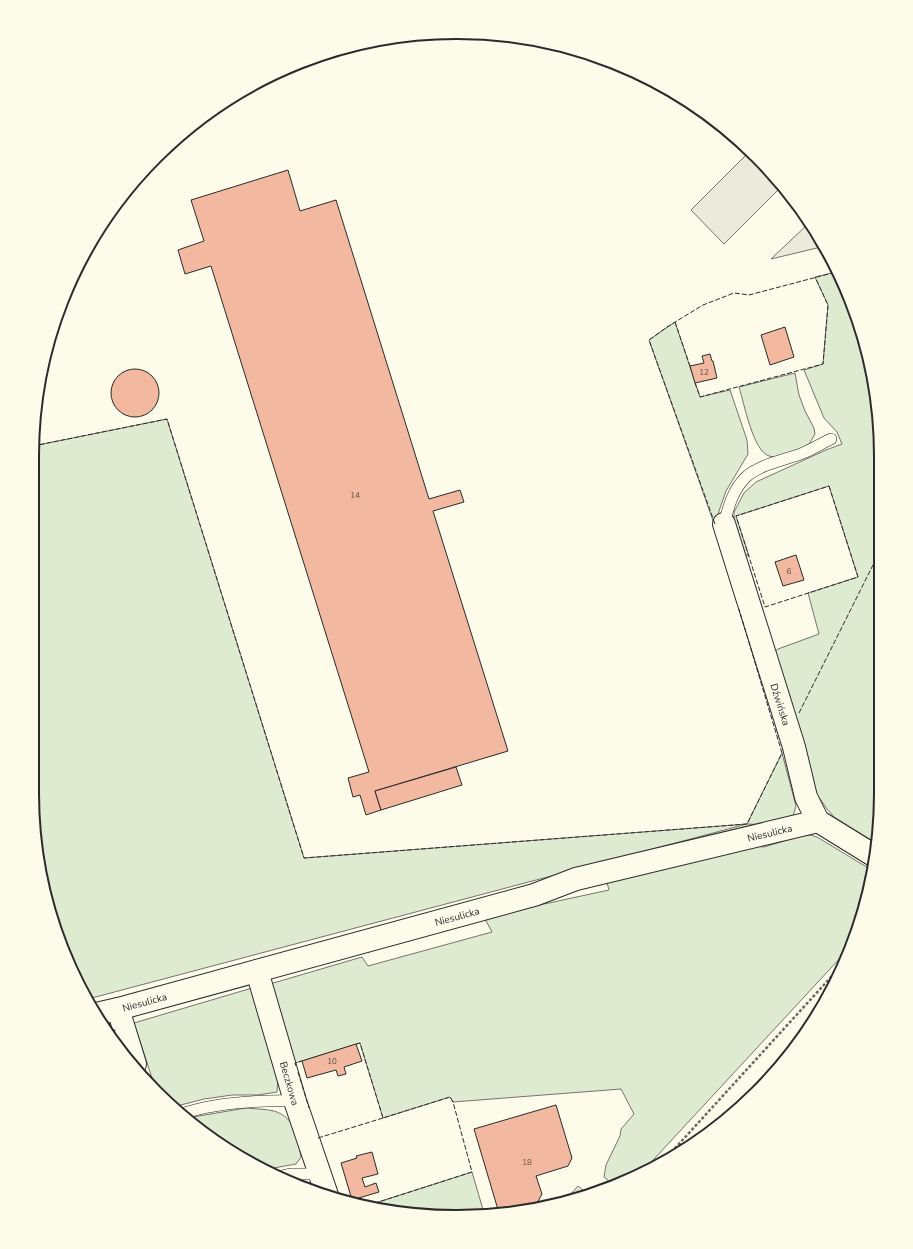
<svg xmlns="http://www.w3.org/2000/svg" width="913" height="1249" font-family="'Nunito Sans',sans-serif">
	<style>
		.green { fill: #deebd1; stroke: #74746e }
		.parking { fill: #eceadb; stroke: #74746e }
		.building { fill: #f2b8a0; stroke: #2b2b2b }
		.lines { fill: none; stroke-linecap: round; stroke-linejoin: round }
		.lane-casing { stroke: #2b2b2b; stroke-width: 12 }
		.street-casing { stroke: #2b2b2b; stroke-width: 24 }
		.path { stroke: #6a6964; stroke-width: 2.5; stroke-dasharray: 3 2; stroke-linecap: butt }
		.lane { stroke: #fdfbea; stroke-width: 11 }
		.street { stroke: #fdfbea; stroke-width: 22 }
		.fence { stroke: #2b2b2b; stroke-width: 1; stroke-dasharray: 5 2; stroke-linecap: butt }
		.labels { text-anchor: middle; stroke-width: 3; stroke-linejoin: round; paint-order: stroke }
		.number-label { font-size: 8px; fill: #5d4e48 }
		.street-label { font-size: 10px; fill: #2b2b2b; stroke: #fdfbea }
		.rim { fill: none; stroke: #2b2b2b; stroke-width: 2 }
	</style>
	<rect width="100%" height="100%" fill="#fdfbea"/>
	<!-- green -->
	<g class="green">
		<path d="M836,272L849,294L877,401L880,820L876,843L834,817L827,809L812,787L773,653L778,649L819,634L808,593L858,577L829,486L736,516L749,556L742,553L734,529V512L744,493L756,482L826,450L842,444L837,432L824,418L804,370L823,364L828,305L815,277Z"/>
		<path d="M675,322L700,397L730,390L747,440L748,454L726,491L719,511L716,529L649,340Z"/>
		<path d="M795,373L799,395L805,411L814,428L815,434L808,446C798,450 779,460 769,456C753,451 744,403 739,387Z"/>
		<path d="M167,419L304,858L747,824L782,753L796,806L793,816L770,825L747,824L88,999L64,955L47,903L32,793V456L33,446Z"/>
		<path d="M811,835L817,837L870,869L859,929L853,941L842,956L643,1171L619,1185L615,1186L604,1177L606,1165L620,1136L621,1129L634,1114L621,1089L453,1102L450,1097L383,1118L360,1043L295,1063L270,984L362,957L368,966L492,932L484,917L609,890L606,879L744,845L764,847L801,836Z"/>
		<path d="M252,988L278,1077L277,1092L258,1095H232L204,1099L173,1107L155,1087L134,1023Z"/>
		<path d="M246,1108C255,1109 266,1109 274,1111C296,1118 297,1137 301,1157L296,1164L263,1170L187,1118Z"/>
		<path d="M472,1172L484,1213H401L366,1206Z"/>
		<path d="M578,1186L587,1193L567,1198Z"/>
	</g>
	<!-- parking -->
	<g class="parking">
		<path d="M750,151L782,186L724,244L691,210Z"/>
		<path d="M808,224L821,247L771,259Z"/>
	</g>
	<!-- building -->
	<g class="building">
		<path d="M288,170L300,211L336,200L429,499L460,490L464,502L433,511L508,751L375,791L381,810L366,815L360,795L353,797L348,778L369,772L211,266L185,274L178,250L204,241L191,200Z"/>
		<path d="M785,327L794,357L770,365L761,335Z"/>
		<path d="M710,354L712,361H713L717,378L695,383L690,366L704,363L702,356Z"/>
		<circle cx="135" cy="393" r="24"/>
		<path d="M796,555L804,580L783,586L775,562Z"/>
		<path d="M456,767L462,785L381,810L375,791Z"/>
		<path d="M356,1044L362,1061L344,1067L346,1074L338,1076L336,1070L307,1078L302,1061Z"/>
		<path d="M556,1105L572,1158L568,1166L536,1176L542,1194L535,1207L512,1213H499L474,1129Z"/>
		<path d="M372,1152L378,1174L362,1178L365,1187L376,1183L379,1192L352,1200L341,1163L357,1158L356,1156Z"/>
	</g>
	<g class="lines">
		<defs>
			<g id="lane">
				<path d="M724,524C728,508 733,489 746,477C760,464 786,460 803,453C813,449 822,443 831,439"/>
				<path d="M181,1114C217,1102 256,1100 295,1101"/>
				<path d="M277,1177L290,1174H320"/>
			</g>
			<g id="street">
				<path id="s1" d="M724,524L794,747L806,797L818,821L873,855"/>
				<path id="s2" d="M257,971L295,1101L327,1195"/>
				<path d="M118,1009L135,1064"/>
				<path id="s3" d="M96,1014L118,1009L534,895L576,879L818,821"/>
			</g>
		</defs>
		<!-- lane casing -->
		<use href="#lane" class="lane-casing"/>
		<!-- street casing -->
		<use href="#street" class="street-casing"/>
		<!-- path -->
		<path class="path" d="M668,1156L842,965"/>
		<!-- lane -->
		<use href="#lane" class="lane"/>
		<!-- street -->
		<use href="#street" class="street"/>
		<!-- fence -->
		<g class="fence">
			<path d="M358,45L488,35"/>
			<path d="M675,322L690,366"/>
			<path d="M695,383L700,397L823,364L828,305L815,277"/>
			<path d="M33,446L167,419L304,858L747,824L782,753L739,609"/>
			<path d="M829,486L858,577L765,607L736,516Z"/>
			<path d="M715,524L649,340L667,327L703,305L734,293L749,295L836,272"/>
			<path d="M799,713L878,555"/>
			<path d="M106,1031L115,1030V1031"/>
			<path d="M356,1044L360,1043L383,1118L450,1097L453,1102L472,1172L366,1206"/>
			<path d="M296,1066L295,1063L302,1061"/>
			<path d="M298,1072L309,1108"/>
			<path d="M318,1138L383,1118"/>
			<path d="M337,1194L339,1200"/>
		</g>
	</g>
	<g class="labels">
		<!-- number labels -->
		<g class="number-label">
			<text x="704" y="375">12</text>
			<text x="355" y="498">14</text>
			<text x="789" y="574">6</text>
			<text x="332" y="1064">10</text>
			<text x="527" y="1165">18</text>
		</g>
		<!-- street labels -->
		<g class="street-label">
			<text dy="4" stroke="none"><textPath href="#s1" startOffset="189">Dźwińska</textPath></text>
			<text dy="4" stroke="none"><textPath href="#s3" startOffset="698">Niesulicka</textPath></text>
			<text dy="4" stroke="none"><textPath href="#s3" startOffset="374">Niesulicka</textPath></text>
			<text dy="4" stroke="none"><textPath href="#s3" startOffset="50">Niesulicka</textPath></text>
			<text dy="4" stroke="none"><textPath href="#s2" startOffset="117">Beczkowa</textPath></text>
		</g>
	</g>
	<!-- crop -->
	<path d="M0 0H913V1249H0ZM456 39H457A417 417 0 0 1 874 456V793A417 417 0 0 1 457 1210H456A417 417 0 0 1 39 793V456A417 417 0 0 1 456 39Z" fill="#fdfbea" fill-rule="evenodd"/>
	<path class="rim" d="M456 39H457A417 417 0 0 1 874 456V793A417 417 0 0 1 457 1210H456A417 417 0 0 1 39 793V456A417 417 0 0 1 456 39Z"/>
</svg>
